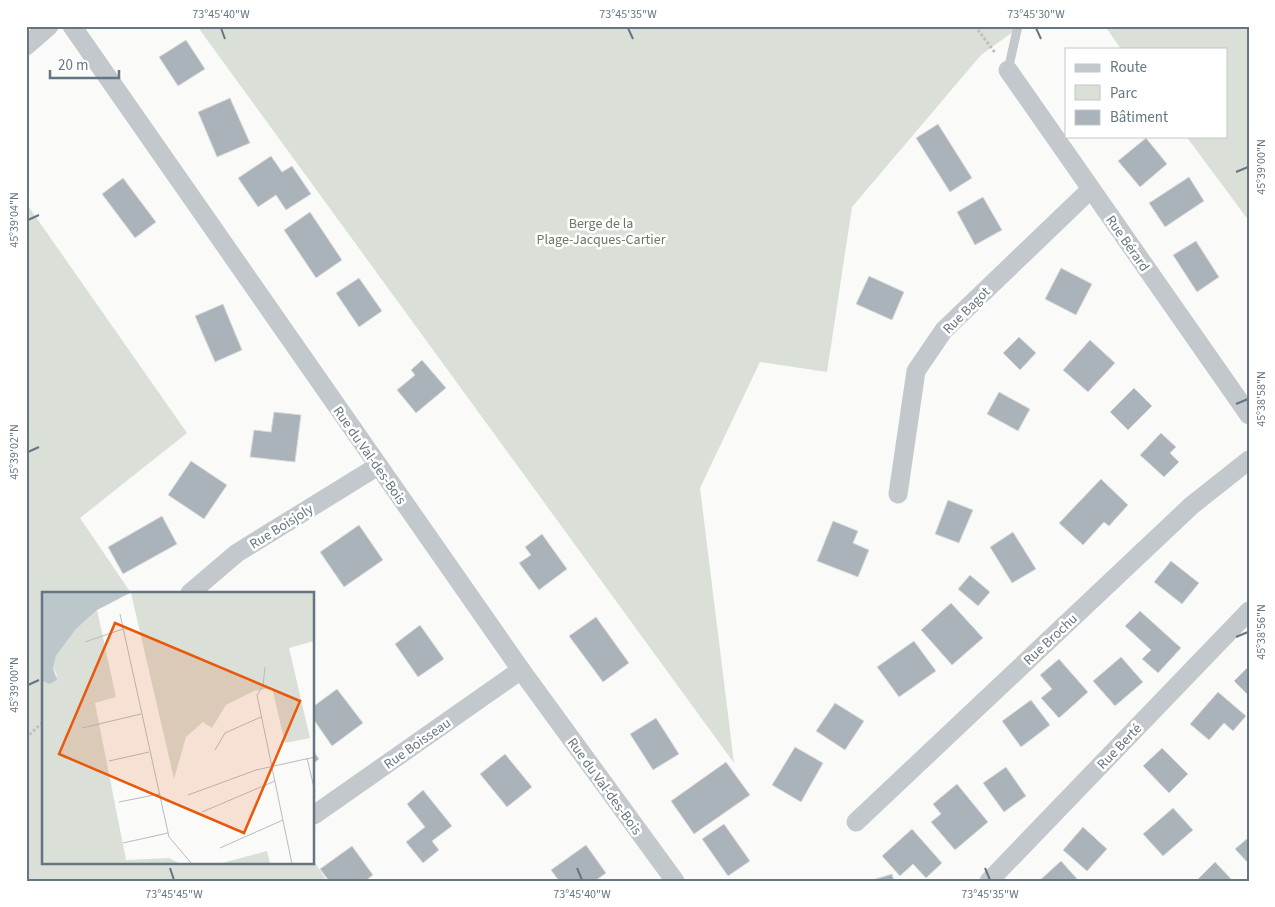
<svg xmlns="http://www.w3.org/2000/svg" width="1275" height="907" font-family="'Source Sans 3',sans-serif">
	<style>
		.green { fill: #dadfd7 }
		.building { fill: #aab3b9; stroke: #dcdcda }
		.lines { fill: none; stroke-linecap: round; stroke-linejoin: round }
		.path { stroke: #bbbfc2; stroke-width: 3; stroke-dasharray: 2.5 2.5; stroke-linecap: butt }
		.lane { stroke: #c3c8cc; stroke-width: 9 }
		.street { stroke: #c3c8cc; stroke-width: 19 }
		.ticks { fill: none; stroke: #657683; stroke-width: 2 }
		.labels { text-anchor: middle; stroke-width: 5; stroke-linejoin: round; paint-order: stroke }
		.park-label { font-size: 14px; fill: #687a64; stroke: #fff }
		.street-label { font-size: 14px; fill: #657683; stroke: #fff }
		.inset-road { fill: none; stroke: #b5bdc2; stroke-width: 1 }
		.view { fill: #e8590c; fill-opacity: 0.15; stroke: #e8590c; stroke-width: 2.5 }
		.inset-edge { fill: none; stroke: #657683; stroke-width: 2.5 }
		.neatline { fill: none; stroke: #657683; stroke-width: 2 }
		.ticks-label { font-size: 12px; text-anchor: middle; fill: #657683 }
	</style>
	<rect width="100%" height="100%" fill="#fafaf8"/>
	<!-- green -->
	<g class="green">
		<path d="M197,26H1021L981,55L852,207L827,372L760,362L700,488L734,763Z"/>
		<path d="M1105,26H1249V221L1186,136H1226V49H1121Z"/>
		<path d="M26,203L187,433L80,518L131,593H44V863H314V861L327,881H26Z"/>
	</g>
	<!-- building -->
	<g class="building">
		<path d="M186,40L205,69L178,86L159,57Z"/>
		<path d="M230,98L250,143L217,157L198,112Z"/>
		<path d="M938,124L972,178L950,192L916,138Z"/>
		<path d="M1146,138L1167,164L1140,187L1118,161Z"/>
		<path d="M271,156L282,172L292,166L311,194L286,210L276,195L258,207L238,178Z"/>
		<path d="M1189,177L1204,201L1165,227L1149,203Z"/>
		<path d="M123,178L156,222L135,238L102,194Z"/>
		<path d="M983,197L1002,230L975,245L957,212Z"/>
		<path d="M310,212L342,260L316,278L284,230Z"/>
		<path d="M1196,241L1219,277L1197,292L1173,255Z"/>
		<path d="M1061,268L1092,284L1076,315L1045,299Z"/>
		<path d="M869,276L904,292L892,320L856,304Z"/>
		<path d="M359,278L382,311L359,327L336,293Z"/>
		<path d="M223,304L242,350L215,362L195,316Z"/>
		<path d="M1019,337L1036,353L1020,370L1003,353Z"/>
		<path d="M1090,340L1115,363L1088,392L1063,370Z"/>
		<path d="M422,360L446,388L416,413L397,390L415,375L411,370Z"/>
		<path d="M1134,388L1152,406L1128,430L1110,412Z"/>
		<path d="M999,392L1030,409L1018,431L987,414Z"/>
		<path d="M274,412L301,415L295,462L250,457L254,430L271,432Z"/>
		<path d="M1161,433L1176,447L1170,453L1179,462L1164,477L1140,455Z"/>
		<path d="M191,461L227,485L204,519L168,495Z"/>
		<path d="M1101,479L1128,505L1109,526L1104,522L1083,545L1059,523Z"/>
		<path d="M948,500L973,510L959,543L935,534Z"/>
		<path d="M162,516L177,544L123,574L108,547Z"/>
		<path d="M833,521L858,531L853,543L869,550L858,577L817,561Z"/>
		<path d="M359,525L383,560L344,587L320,552Z"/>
		<path d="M1013,532L1036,569L1012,583L990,547Z"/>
		<path d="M542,534L567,569L539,590L519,563L531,555L525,547Z"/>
		<path d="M1171,561L1199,583L1182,604L1154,582Z"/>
		<path d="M970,575L990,592L978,606L958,589Z"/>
		<path d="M951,603L983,638L952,665L921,630Z"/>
		<path d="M1140,611L1181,648L1158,673L1142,659L1151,650L1125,626Z"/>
		<path d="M596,617L629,663L603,682L569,636Z"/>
		<path d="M420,625L444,659L418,677L395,644Z"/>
		<path d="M914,641L936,671L899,697L877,667Z"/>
		<path d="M1121,657L1143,682L1115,706L1093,681Z"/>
		<path d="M1059,659L1088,692L1059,718L1041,698L1052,689L1040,675Z"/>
		<path d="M1249,666V696L1234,681Z"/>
		<path d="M337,689L363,723L332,746L314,720V706Z"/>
		<path d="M1218,692L1246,716L1233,731L1224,723L1209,740L1190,724Z"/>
		<path d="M1031,700L1050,725L1021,747L1002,721Z"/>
		<path d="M835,703L864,721L845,750L816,731Z"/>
		<path d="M656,718L679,754L653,770L630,734Z"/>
		<path d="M795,747L823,763L801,802L772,785Z"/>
		<path d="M1162,748L1188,774L1169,793L1143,766Z"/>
		<path d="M314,752L319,759L314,763Z"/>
		<path d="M505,754L532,787L507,807L480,774Z"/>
		<path d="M726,762L750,795L694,834L671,801Z"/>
		<path d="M1006,767L1026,796L1004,812L983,783Z"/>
		<path d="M957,784L988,822L955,850L931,822L941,814L933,804Z"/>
		<path d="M423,790L452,826L432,841L439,850L423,863L406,842L425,827L407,804Z"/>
		<path d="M1173,808L1193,830L1163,856L1143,834Z"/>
		<path d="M724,824L750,861L728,876L702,839Z"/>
		<path d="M1083,827L1107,849L1087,871L1063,850Z"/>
		<path d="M912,829L942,863L926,878L913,864L900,876L882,856Z"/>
		<path d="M1249,837V864L1235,849Z"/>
		<path d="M586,845L606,873L595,881H559L551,870Z"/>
		<path d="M352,846L373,875L365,881H329L320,869Z"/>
		<path d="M1061,861L1079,881H1039Z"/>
		<path d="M1215,862L1233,881H1196Z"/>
		<path d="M892,874L894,881H869Z"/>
	</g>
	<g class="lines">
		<!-- path -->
		<g class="path">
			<path d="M975,26L996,54"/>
			<path d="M26,738L44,721"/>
		</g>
		<!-- lane -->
		<path class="lane" d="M1008,70L1018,26"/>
		<!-- street -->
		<g class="street">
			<path d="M72,26L521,670L675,881"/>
			<path d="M26,46L49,26"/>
			<path d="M1008,70L1249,415"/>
			<path d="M898,494L916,371L944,330L1091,189"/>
			<path d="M190,593L237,553L378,466"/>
			<path d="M314,815L521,670"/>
			<path d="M856,822L1191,506L1249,460"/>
			<path d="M989,881L1249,611"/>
		</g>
	</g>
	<!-- ticks -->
	<path class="ticks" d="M221,28L225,39M628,28L633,39M1036,28L1041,39M1236,172L1248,167M28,220L39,215M1236,404L1248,399M28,452L39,447M1236,637L1248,632M28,685L39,680M170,868L174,880M577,868L582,880M985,868L990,880"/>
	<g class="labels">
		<!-- park labels -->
		<g class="park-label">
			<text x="601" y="228">Berge de la<tspan x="601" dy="16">Plage-Jacques-Cartier</tspan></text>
		</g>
		<!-- street labels -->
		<g class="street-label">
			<text transform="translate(1128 243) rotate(55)" y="5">Rue Bérard</text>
			<text transform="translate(966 310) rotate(-45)" y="5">Rue Bagot</text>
			<text transform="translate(370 455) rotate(55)" y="5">Rue du Val-des-Bois</text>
			<text transform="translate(281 526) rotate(-32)" y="5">Rue Boisjoly</text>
			<text transform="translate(1050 639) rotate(-43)" y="5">Rue Brochu</text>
			<text transform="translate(417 743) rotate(-35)" y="5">Rue Boisseau</text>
			<text transform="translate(1119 746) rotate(-46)" y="5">Rue Berté</text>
			<text transform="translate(605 786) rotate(54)" y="5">Rue du Val-des-Bois</text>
		</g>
	</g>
	<!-- overview -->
	<g transform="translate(42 592)">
		<rect width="272" height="272" fill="#fafaf8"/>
		<path d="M272,0V49L247,56L268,146L243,151L230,96L212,99L184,113L170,136L161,130L144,145L132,187L89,1ZM55,18L74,105L53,111L84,268L127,266L139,272H0V89L7,92L15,83L11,76L14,64L34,37ZM225,259L228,272H176Z" fill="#dadfd7"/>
		<path d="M0,0H90L55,18L34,37L14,64L11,76L15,88L7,92L0,89Z" fill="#bbc7cb"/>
		<path class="inset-road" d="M78,22L127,245L150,272M43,50L81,37M223,75L221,94L215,103L250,272M40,136L99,122M173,158L183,141L219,125M265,166L273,200M67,169L107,160M146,203L214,178L273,165M77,210L117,202M160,220L233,189M81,251L126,241M178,256L241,228"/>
		<path class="view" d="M73,31L258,109L202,241L17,162Z"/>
		<rect width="272" height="272" class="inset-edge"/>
	</g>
	<!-- border -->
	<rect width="1275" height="907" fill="none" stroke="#ffffff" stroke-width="55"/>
	<!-- legend -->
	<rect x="1065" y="48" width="162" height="90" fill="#ffffff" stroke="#c1c8cd"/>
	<rect x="1075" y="64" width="25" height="8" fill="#c3c8cc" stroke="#c1c8cd"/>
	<text x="1110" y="72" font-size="15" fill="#657683">Route</text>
	<rect x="1075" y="85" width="25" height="15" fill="#dadfd7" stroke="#c1c8cd"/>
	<text x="1110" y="98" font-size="15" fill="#657683">Parc</text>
	<rect x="1075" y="110" width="25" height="15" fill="#aab3b9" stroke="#c1c8cd"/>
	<text x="1110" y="122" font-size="15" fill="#657683">Bâtiment</text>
	<!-- scale -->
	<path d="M50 70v8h69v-8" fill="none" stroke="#657683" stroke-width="2.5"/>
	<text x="58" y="70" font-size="15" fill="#657683" stroke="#ffffff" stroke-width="4" paint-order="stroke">20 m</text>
	<rect x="28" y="28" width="1220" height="852" class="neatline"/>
	<g class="ticks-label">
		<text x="221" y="18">73°45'40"W</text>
		<text x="628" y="18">73°45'35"W</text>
		<text x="1036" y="18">73°45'30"W</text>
		<text transform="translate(1261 167) rotate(-90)" y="4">45°39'00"N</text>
		<text transform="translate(14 220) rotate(-90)" y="4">45°39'04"N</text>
		<text transform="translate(1261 399) rotate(-90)" y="4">45°38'58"N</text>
		<text transform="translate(14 452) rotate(-90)" y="4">45°39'02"N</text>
		<text transform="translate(1261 632) rotate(-90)" y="4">45°38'56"N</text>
		<text transform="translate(14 685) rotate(-90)" y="4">45°39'00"N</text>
		<text x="174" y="898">73°45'45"W</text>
		<text x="582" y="898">73°45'40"W</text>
		<text x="990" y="898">73°45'35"W</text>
	</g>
</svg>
